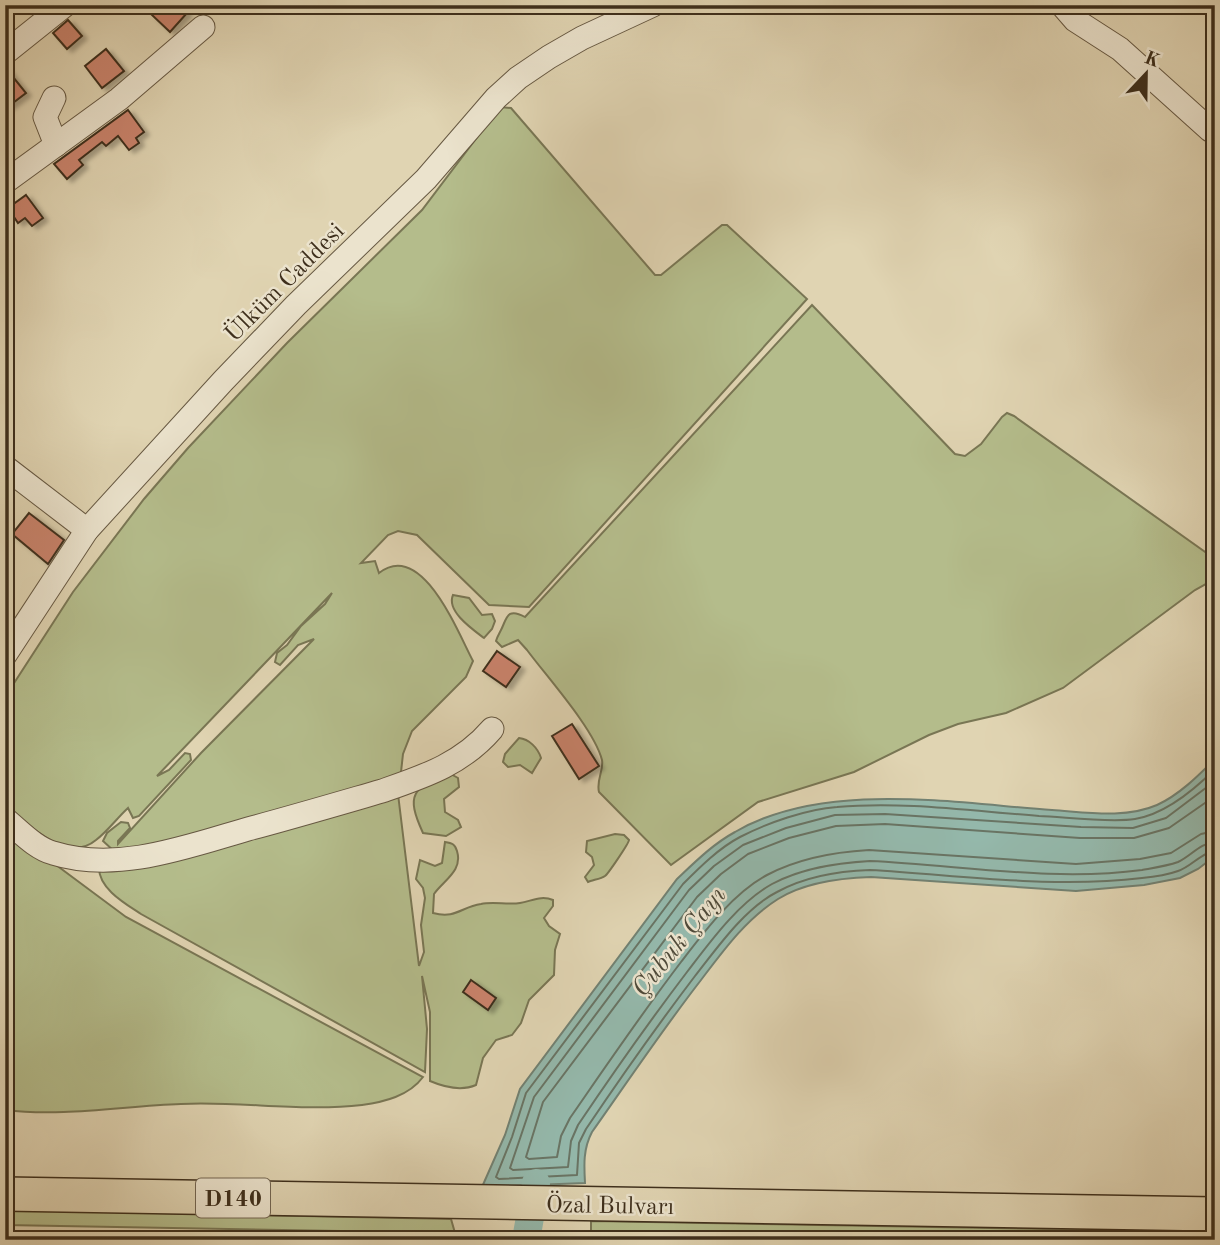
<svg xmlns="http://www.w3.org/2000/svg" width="1220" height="1245" font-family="'Old Standard TT',serif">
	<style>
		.green { fill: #b4bc8b; stroke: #797654; stroke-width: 2 }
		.water { fill: #94b8ab; stroke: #728172; stroke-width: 2 }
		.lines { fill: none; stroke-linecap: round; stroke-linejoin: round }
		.shore { stroke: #697464; stroke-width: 2 }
		.river { stroke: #94b8ab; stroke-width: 28 }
		.building { fill: #ca836c; stroke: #3e2f1c; stroke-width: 2; filter: url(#shadow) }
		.minor-casing { stroke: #665842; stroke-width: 25 }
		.highway-casing { stroke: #3e2f1c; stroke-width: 36 }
		.minor { stroke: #ebe3cd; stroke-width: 23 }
		.highway { stroke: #e0d4b2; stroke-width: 33 }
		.labels { text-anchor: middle; stroke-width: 5; stroke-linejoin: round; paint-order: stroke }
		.shield { fill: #ebe3cd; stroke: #726551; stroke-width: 2 }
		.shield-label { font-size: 23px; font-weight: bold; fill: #3e2f1c }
		.street-label { font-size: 24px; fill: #3e2f1c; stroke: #ebe3cd }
		.water-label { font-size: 26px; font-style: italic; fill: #4f4a39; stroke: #ebe3cd }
	</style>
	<defs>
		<filter id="shadow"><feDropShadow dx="5" dy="3" stdDeviation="2" flood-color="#0004"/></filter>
	</defs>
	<rect width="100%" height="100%" fill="#e0d4b2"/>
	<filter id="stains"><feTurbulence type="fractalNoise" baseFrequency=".00286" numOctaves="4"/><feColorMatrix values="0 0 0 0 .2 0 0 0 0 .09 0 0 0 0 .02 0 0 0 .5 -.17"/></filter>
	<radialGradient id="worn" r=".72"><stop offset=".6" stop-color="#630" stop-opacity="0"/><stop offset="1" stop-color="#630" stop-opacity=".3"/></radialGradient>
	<!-- green -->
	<g class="green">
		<path d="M500,107L511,108L655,275H661L722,225H727L807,299L529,607L489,605L417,535L398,531L388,535L361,563L375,561L379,573C422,539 458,633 473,661L466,677L412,731L403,754L401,772L396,779L264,821L115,852L103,841L107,833L121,822L128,823L130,828L118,841V844L201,753L314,639L298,645L280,665L275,662L277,653L287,645L301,626L325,604L332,593L157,776L169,770L185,753L190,754L191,760L139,816L133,818L128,808C117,818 108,831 96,840C66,865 28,824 5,805V698L7,694L73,592L144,499L188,448L287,343L422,210Z"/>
		<path d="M812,305L955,454L965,456L981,444L1002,417L1007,413L1014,416L1215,559V579L1195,590L1063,688L1006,713L958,724L929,735L854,772L758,802L671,865L599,792C596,780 604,770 602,760C594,729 547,677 527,650L518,640L502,647L496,641C497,637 499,634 501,630C507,618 507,607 525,617Z"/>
		<path d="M453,595L469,598L482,615L492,614L495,621L492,629L484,638C472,629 446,611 453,595Z"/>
		<path d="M519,738C529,739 538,748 541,758L532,773L520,765L508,767L503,762L505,754Z"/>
		<path d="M449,773L458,778L459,787L444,799L445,812L458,820L461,827L446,836L423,833C405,794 413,788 449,773Z"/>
		<path d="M398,794L419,966L424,952L421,925L425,898L423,888L416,879L420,860L435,866L442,863L445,842C452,843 455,844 457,851C463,871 444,880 434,894L433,913C456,919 461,907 481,904C493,901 507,905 520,903C532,901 541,895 553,900V906L544,918L549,926L560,934L555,950L554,975L529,1000L521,1023L512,1035L496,1040L488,1051L483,1058L476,1085C462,1091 444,1087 430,1081V1012L422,976L427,1029L425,1072L141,914C126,904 99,889 99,868Z"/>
		<path d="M5,827L126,917L423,1077C409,1096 384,1102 362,1105C302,1112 241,1101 181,1104C123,1106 63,1117 5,1110Z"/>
		<path d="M615,834L624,835L629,840C629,843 608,874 605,876C601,879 592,880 588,882L585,877L594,865L592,857L586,852L587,841Z"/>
		<path d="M5,1210L451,1219L455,1233L5,1225Z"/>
		<path d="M591,1221L1215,1232V1240H905L591,1233Z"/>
	</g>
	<!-- water -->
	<path class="water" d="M1215,759V856L1198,869L1180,878L1144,885L1076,891L871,877C840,878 805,882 778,899C746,919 723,951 701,980C663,1029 628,1081 592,1132C583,1149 584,1165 585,1183L482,1187L505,1135L520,1089L677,879C695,862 713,844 735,832C824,780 953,803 1052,810C1085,812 1125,819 1157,805C1179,795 1198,776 1215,759Z"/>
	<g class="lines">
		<!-- shore -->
		<g class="shore">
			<path d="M1215,769C1194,790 1165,814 1135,819C1110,823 1065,817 1039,816C972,811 903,801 837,807C807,809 767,823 740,837C719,848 700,867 683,884L526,1093L512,1137L496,1177L499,1179L577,1175L579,1143L586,1129C621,1077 657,1026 695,976C717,948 745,908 777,892C806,876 838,871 870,870C960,875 1052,889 1142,878C1153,877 1167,875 1178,871C1191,867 1202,852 1215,851"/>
			<path d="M1215,781L1166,818L1133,828L1081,827L885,814L835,815L786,828L743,845L714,866L689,890L534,1097L510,1168L513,1170L568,1167L571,1141L578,1125C613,1073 649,1022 687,972C710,942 738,903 772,884C802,868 836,863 870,861C960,865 1052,882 1142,870C1153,868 1167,866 1178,862C1191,856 1200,843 1215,842"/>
			<path d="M1215,796L1169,828L1134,838H1080L885,824L836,826L789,838L748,854L721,874L697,897L543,1102L526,1157L529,1159L557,1157L561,1136L570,1118C606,1066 642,1013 681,962C704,932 733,893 767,875C799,858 834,852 869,850L1076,864L1140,859L1171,853L1201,834L1215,831"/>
		</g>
		<!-- river -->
		<path class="river" d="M526,1240L536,1183"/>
	</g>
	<!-- building -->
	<g class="building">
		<path d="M161,5H178L187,13L170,32L152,15Z"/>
		<path d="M68,20L82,36L67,49L53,33Z"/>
		<path d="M106,49L124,71L102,88L85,66Z"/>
		<path d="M5,67L26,93L5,109Z"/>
		<path d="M128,110L144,132L136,138L139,143L129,150L118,136L106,146L102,142L79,160L83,165L67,179L54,164Z"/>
		<path d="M26,195L43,218L32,226L25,218L18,223L8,208Z"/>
		<path d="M29,513L64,540L48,564L12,534Z"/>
		<path d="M497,651L520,667L506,687L483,671Z"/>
		<path d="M572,724L599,766L579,779L552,736Z"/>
		<path d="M471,980L496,998L488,1010L463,992Z"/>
	</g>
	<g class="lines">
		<defs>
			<g id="minor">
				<path d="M1062,5L1075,20L1120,49L1210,130"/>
				<path d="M5,53L65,5"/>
				<path d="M54,98L45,117L56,145"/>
				<path d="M5,182L119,99L203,27"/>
				<path d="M5,467L87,530"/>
				<path d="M5,655L87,530L223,381L296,305L426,179L496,98L518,78L549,57L582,38L653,5"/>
				<path d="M5,819C20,831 35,848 53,853C117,873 186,847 248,829C293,817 337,804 382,791C425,776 462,764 492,729"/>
			</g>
			<path id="highway" d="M5,1194L1215,1214"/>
		</defs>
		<!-- minor casing -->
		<use href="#minor" class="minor-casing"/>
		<!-- highway casing -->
		<use href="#highway" class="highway-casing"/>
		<!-- minor -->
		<use href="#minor" class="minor"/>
		<!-- highway -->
		<use href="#highway" class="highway"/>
	</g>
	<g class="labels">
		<!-- shield labels -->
		<rect class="shield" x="196" y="1178.5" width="74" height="39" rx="5"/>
		<g class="shield-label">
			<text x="233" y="1206">D140</text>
		</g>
		<!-- street labels -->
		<g class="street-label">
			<text transform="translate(284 282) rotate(-45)" y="8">Ülküm Caddesi</text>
			<text transform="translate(610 1205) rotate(1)" y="8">Özal Bulvarı</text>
		</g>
		<!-- water labels -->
		<g class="water-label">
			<text transform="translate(678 941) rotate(-51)" y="9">Çubuk Çayı</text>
		</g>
	</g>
	<!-- margin -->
	<rect width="1220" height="1245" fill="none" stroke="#e0d4b2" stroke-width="28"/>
	<rect x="7" y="7" width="1206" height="1231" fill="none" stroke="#3e2f1c" stroke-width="3.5"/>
	<rect x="14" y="14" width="1192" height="1217" fill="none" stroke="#3e2f1c" stroke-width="2"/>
	<!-- north arrow -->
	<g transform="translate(1146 74) rotate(22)" stroke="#ebe3cd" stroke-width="5" paint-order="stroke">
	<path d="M0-5L12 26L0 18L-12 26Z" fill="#3e2f1c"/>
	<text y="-10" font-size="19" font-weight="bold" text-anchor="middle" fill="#3e2f1c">K</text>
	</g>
	<rect width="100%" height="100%" filter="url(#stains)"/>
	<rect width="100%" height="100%" fill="url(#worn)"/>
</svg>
